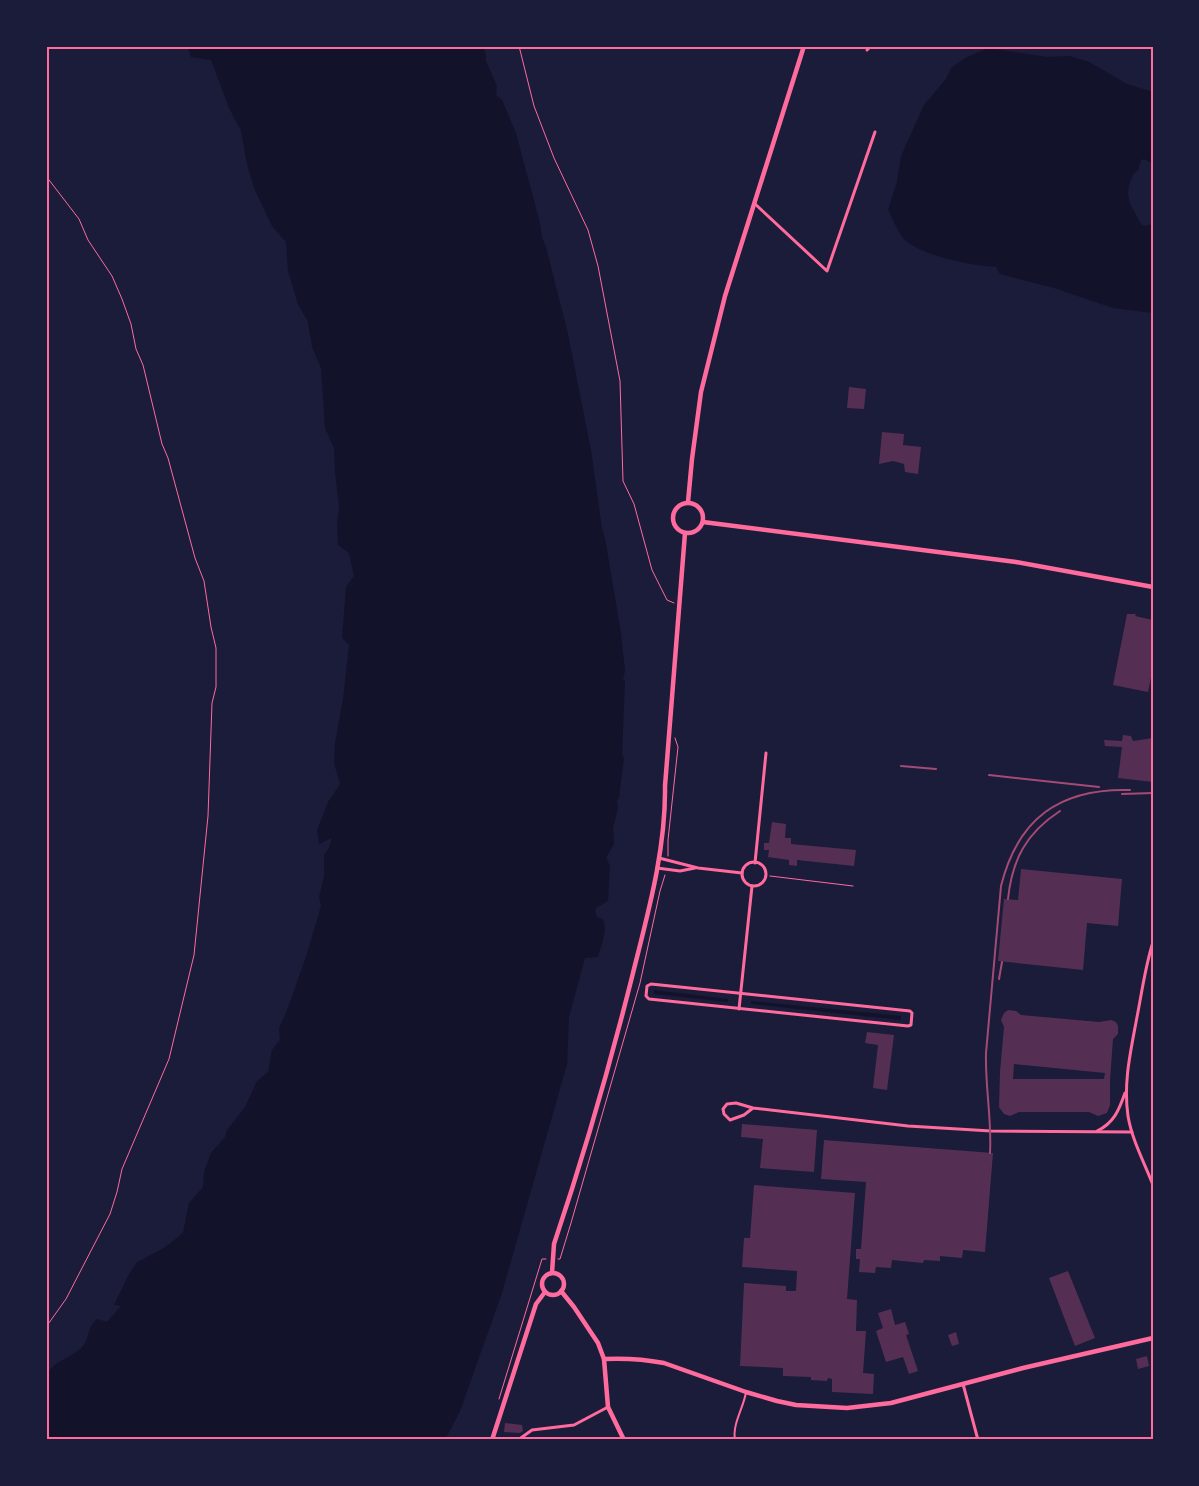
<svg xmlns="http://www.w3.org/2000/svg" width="1199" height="1486" font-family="'Titillium Web',sans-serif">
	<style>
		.water { fill: #12122b }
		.building { fill: #542f53; fill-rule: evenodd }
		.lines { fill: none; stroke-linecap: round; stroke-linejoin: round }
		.path { stroke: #ff6b9d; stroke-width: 1 }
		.service { stroke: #ff6b9d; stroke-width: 2 }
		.minor { stroke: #ff6b9d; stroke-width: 3 }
		.tertiary { stroke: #ff6b9d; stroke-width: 4.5 }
		.rail { stroke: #a44b75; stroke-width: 2 }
		.neatline { fill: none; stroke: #ff6b9d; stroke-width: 2 }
	</style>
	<rect width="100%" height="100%" fill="#1b1b3a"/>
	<!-- water -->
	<g class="water">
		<path d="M187,46H483L486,56V61L497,86L496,95L502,100L516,133L540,223L542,237L546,247L568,334L591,450L602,529L605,538L621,633L625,671L623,678L625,682L622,755L624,758L619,798L617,800L618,808L613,828L614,844L606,858L610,866L608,901L596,908C594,915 598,918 603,919C608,931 601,945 598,957L585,958L569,1017L567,1064L502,1293L460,1411L445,1440H46V1375C56,1359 71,1359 83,1346C90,1338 86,1329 97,1319L107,1322L121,1306L114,1305L129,1274L137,1262L164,1248L183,1233L189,1203L203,1187L204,1172L211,1153L225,1137L227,1130L245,1107L257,1081L268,1072L272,1050L280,1040L279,1028L286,1013L306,957L321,906L319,897L324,877V855L329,848L332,838L319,844L317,830L328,802L340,784L334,763L335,743L343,699L349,645L342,638L346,587L354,576L349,553L338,545L337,526L339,507L335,472L334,448L325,428L321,368L312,347L308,322L298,304L288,271L286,242L272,226L254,188L247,164L241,131L229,108L211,60L191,57Z"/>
		<path d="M988,48L1047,57L1069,56L1089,62L1127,84L1153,92V164L1144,159L1141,160L1138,171L1134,173C1122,198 1130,202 1141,224L1145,226L1153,224V313L1113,308L1054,288L1000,274L996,267C973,266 918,255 903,238C897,230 893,219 888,210L897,182L901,156L924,105L946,79L951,68L965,58Z"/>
		<path d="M654,990L728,999V1002L654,994Z"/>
		<path d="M751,1001L901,1016V1020L751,1004Z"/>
	</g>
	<!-- building -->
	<g class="building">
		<path d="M849,387L866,389L864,409L847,408Z"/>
		<path d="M882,432L904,434L903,445L921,447L918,474L905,472L904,464L893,461L879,464Z"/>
		<path d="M1127,614H1136L1135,616L1153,620V668L1148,692L1113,685Z"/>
		<path d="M1123,735L1131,736L1133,741L1153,738V782L1118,778L1122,747L1105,746L1104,740L1122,741Z"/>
		<path d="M772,822L786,824L785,838H791V844L856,850L854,866L797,860V866L789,865V860L768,857L769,850H764V843H769Z"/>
		<path d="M1021,869L1122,879L1118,926L1087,923L1083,970L998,961L1004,899L1018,900Z"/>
		<path d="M1008,1010L1016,1011L1021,1015L1099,1022L1111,1020L1116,1022L1118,1026V1034L1113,1039L1110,1080V1105L1107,1113L1098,1116L1089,1112H1019L1010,1116L1004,1114L999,1107L1000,1072L1004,1027L1001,1020L1004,1013ZM1014,1064L1105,1073L1104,1079H1013Z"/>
		<path d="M867,1032L894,1035L887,1090L873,1088L878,1045L865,1043Z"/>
		<path d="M742,1124L817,1130L814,1172L760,1168L763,1139L741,1137Z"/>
		<path d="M824,1140L993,1153L985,1252L963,1250L962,1258L940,1256V1261L924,1260L923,1263L892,1260L891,1268L876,1267L875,1273L859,1272L860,1259H856V1249H861L866,1182L821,1179Z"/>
		<path d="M754,1185L855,1193L847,1299L857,1300L856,1331H866L863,1373L874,1374L873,1394L832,1392V1379L828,1378L827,1381L811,1380V1377L783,1376V1368L740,1366L744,1283L786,1286V1291H796L797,1271L742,1267L744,1238H750Z"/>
		<path d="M1068,1271L1095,1338L1075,1346L1049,1278Z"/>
		<path d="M891,1309L895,1325L905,1322L909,1334L906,1335L918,1371L909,1374L903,1357L886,1362L876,1331L883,1328L878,1313Z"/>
		<path d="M956,1332L959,1344L952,1346L948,1335Z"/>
		<path d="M1147,1356L1149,1366L1138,1369L1136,1359Z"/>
		<path d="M505,1423L522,1425L523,1431L520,1433L504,1432Z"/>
	</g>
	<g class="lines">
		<!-- path -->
		<g class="path">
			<path d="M519,46L534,106L554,158L588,230L598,266L620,381L623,481L634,504L652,570L667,600L674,603"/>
			<path d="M46,176L79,219L88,240L112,276L122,299L131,324L136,349L143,365L162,444L168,458L195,558L204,581L211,627L216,648V687L212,703L208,816L194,955L169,1059L122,1169L117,1192L110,1214L66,1299L46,1327"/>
			<path d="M668,856V840L678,747L675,738"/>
			<path d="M770,876L853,886"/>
			<path d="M558,1259H560L571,1223L640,983L660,891L665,875"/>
			<path d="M499,1399L542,1259H546"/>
		</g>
		<!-- service -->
		<path class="service" d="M735,1440C732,1424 744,1407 746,1392"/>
		<!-- minor -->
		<g class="minor">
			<path d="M867,50L871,46"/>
			<path d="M754,203L827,271L875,132"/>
			<path d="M659,858L698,868L742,873"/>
			<circle cx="754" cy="874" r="12"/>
			<path d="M755,863L766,753"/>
			<path d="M657,868L680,871L695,868"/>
			<path d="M1153,942C1145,967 1142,992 1137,1017C1131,1050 1123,1082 1128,1116C1132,1140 1144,1162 1153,1185"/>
			<path d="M651,984L910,1011L912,1013L911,1025L908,1026L649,999L646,996L647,986Z"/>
			<path d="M739,1009L752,886"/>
			<path d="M753,1108L744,1115L730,1120L724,1114L723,1109L727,1104L736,1103L753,1108L908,1126L991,1131L1132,1132"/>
			<path d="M1097,1131C1114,1123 1119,1110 1125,1093"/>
			<path d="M963,1384L978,1440"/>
			<path d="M518,1440L532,1430L574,1425L608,1407"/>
		</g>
		<!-- tertiary -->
		<g class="tertiary">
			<path d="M688,502L692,459L701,392L725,296L804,46"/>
			<circle cx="688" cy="518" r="15"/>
			<path d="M703,522L1016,562L1153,587"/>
			<path d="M552,1273L554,1244C584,1155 610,1065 633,973C648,913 666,849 665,786L685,533"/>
			<circle cx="553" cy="1284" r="11"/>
			<path d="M561,1291L574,1307L598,1343L604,1359L608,1407L624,1440"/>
			<path d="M604,1359C625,1358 643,1359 664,1363L746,1392L777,1401L796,1405L847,1408L891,1403L1023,1368L1153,1338"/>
			<path d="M492,1440L536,1304L545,1292"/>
		</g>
		<!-- rail -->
		<g class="rail">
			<path d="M901,766L936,769"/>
			<path d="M989,775L1099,787"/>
			<path d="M1122,794L1153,793"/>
			<path d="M1008,899C1012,860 1026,833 1060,811"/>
			<path d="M999,979L1002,962"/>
			<path d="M990,1153C992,1120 985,1087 986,1053L1001,886C1018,818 1060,788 1130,790"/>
		</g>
	</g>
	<!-- border -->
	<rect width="1199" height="1486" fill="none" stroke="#1b1b3a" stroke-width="95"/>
	<rect x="48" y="48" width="1104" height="1390" class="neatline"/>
</svg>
